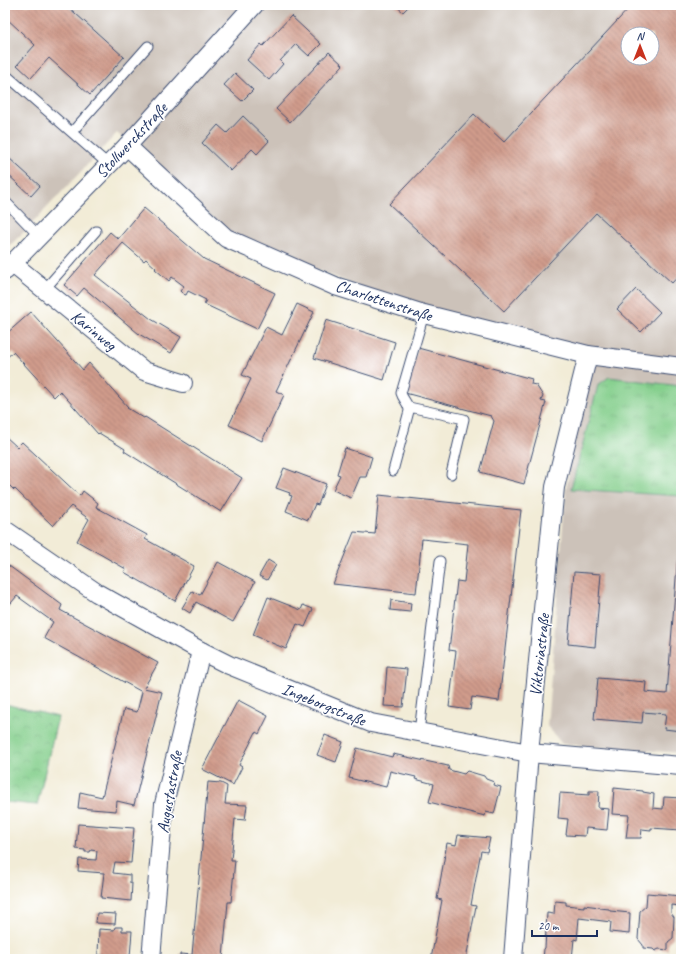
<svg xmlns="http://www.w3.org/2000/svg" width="686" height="964" font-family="Caveat,sans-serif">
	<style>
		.industrial { fill: #ccc2b9; fill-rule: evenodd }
		.grass { fill: url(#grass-tufts); stroke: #507f75 }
		.park { fill: url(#park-crowns); stroke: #507f75 }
		.building { fill: url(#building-back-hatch); fill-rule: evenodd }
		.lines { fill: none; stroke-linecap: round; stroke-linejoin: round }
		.lane-casing { stroke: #3b4b70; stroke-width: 11 }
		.street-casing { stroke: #3b4b70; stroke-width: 20 }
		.lane { stroke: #fff; stroke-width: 9 }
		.street { stroke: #fff; stroke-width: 18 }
		.labels { text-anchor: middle; stroke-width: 3; stroke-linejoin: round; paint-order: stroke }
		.street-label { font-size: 17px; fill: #1b2f5e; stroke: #fff }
	</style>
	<defs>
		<pattern id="grass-tufts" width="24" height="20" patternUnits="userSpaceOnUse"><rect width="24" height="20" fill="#84cf8c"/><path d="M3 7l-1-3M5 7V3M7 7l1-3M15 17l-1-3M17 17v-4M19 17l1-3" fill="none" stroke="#71b27b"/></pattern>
		<pattern id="park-crowns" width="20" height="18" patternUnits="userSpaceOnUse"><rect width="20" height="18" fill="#84cf8c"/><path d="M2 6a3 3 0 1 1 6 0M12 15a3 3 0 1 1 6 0" fill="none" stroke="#71b27b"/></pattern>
		<pattern id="building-back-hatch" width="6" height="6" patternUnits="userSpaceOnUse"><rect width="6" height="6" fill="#d09b8b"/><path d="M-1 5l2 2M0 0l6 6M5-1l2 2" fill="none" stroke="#a87f75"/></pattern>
	</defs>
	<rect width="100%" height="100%" fill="#fff"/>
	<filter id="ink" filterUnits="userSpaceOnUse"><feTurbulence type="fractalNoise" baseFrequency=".025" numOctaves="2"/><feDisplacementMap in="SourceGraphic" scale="8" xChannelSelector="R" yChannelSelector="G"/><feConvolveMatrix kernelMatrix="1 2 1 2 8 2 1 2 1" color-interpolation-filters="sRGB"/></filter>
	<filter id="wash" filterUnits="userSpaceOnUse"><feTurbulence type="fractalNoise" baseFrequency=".012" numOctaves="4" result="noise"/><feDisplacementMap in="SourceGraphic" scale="16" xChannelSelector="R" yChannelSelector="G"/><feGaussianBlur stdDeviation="0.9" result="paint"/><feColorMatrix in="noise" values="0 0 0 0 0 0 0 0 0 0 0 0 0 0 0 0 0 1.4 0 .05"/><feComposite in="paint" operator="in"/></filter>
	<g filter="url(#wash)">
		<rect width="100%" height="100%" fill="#f2ecd7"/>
		<!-- industrial -->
		<path class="industrial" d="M5,5H681V753L562,744L547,726L566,489L592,351L388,298L230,235L117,133L27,229L5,250ZM628,34H652V58H628Z"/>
		<!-- grass -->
		<path class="grass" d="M609,377L681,386V496L571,489L598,385Z"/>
		<!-- park -->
		<path class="park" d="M5,704L58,717L37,805L5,802Z"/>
		<g id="blocks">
			<!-- building -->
			<g class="building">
				<path d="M5,5H66L124,57L90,95L49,58L31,78L17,65L35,45L5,17Z"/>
				<path d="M395,5H410L403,12Z"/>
				<path d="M632,5H681V273L672,283L596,213L504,311L389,204L474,114L504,142ZM628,34H652V58H628Z"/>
				<path d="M291,16L321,44L309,56L296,44L280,61L283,64L269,80L247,60L261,44L263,46Z"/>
				<path d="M329,52L343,65L290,122L276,109Z"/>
				<path d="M235,73L253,90L242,101L224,85Z"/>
				<path d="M243,116L269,141L257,154L252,149L231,171L202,143L218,125L227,133Z"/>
				<path d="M9,158L40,186L31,196L5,172V163Z"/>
				<path d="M144,208L204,259L275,293L257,329L204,304L206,300L188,291L186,295L183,294L180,291L184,286L172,277L169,281L155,269L156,268L146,259L144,261L123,243L95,275L151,319L181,337L171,353L139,334L84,288L77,296L64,285L110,232L118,239Z"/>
				<path d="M636,289L660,312L641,332L617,309Z"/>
				<path d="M297,304L314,312L276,391L284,395L262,441L229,425L251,379L242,375L266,327L282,335Z"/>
				<path d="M31,312L83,370L89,363L128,407L127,408L144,418L145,417L242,478L221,512L124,451L125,449L99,433L98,434L60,391L54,397L13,352L5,359V335Z"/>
				<path d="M326,320L395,342L384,380L314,358Z"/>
				<path d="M418,348L532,379L531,384L536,385L543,396L541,401L546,402L524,484L480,472L494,421L491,416L405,393Z"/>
				<path d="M5,436L17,447L22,442L80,496L83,491L98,503L96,507L147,535L145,539L194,566L175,601L124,572L126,569L77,541L89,519L71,506L53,526L15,489L14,490L5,481Z"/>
				<path d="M345,448L372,457L366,477H360L351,498L333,490L340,475L337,474Z"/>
				<path d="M284,468L326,484L318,505L315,504L308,520L286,511L292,496L289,495L290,493L276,488Z"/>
				<path d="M379,495L521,510L499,701L472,697L470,710L449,707L456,651L449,650L457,581L464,582L468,544L422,539L416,593L333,584L354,532L375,534Z"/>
				<path d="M678,553H681V731L664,729L666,714L643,712L642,723L594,719L598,678L646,682L645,692L667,694Z"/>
				<path d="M268,560L276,565L267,580L259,576Z"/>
				<path d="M218,562L255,582L233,622L196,602L190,613L182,608L192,591L200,595Z"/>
				<path d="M5,563L62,605L60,610L158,663L144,688L162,692L134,805L117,801L116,811L78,808L80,792L102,797L124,709L137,712L142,692L44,638L53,622L17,596L5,610Z"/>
				<path d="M574,572L601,574L595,647L568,644Z"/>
				<path d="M268,597L301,610L303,605L313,609L305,627L297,624L286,649L253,635Z"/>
				<path d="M391,600L411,603L410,612L390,610Z"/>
				<path d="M387,667L407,669L403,707L384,706Z"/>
				<path d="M238,700L268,716L259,734L256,732L239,765L242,767L233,785L202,769Z"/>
				<path d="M325,735L343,742L336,762L317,755Z"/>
				<path d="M357,748L392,757L393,754L439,764L448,766L449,770L464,774L467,771L484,776L486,779L494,782L493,785L501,787L494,814L486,812L485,816L429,802L434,784L415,779L416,777L390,771L386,787L349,778Z"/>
				<path d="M208,782L221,783L227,786L225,804L247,805L245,820L235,819L231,860H235L231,902H228L223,958L200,956V959H180V954L192,955Z"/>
				<path d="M614,788L643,791V792L654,794L653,808L663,809L664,797L681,798V830L651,828V830L642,829L641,838H626L629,815L612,814Z"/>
				<path d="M589,791H599L598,808L609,809L607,830L586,828L585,836L566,835L568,819L558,818L560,793L589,795Z"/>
				<path d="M78,824L134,828L131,863L115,862L113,873L130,875V883H132L131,901L101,898L104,873L78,871L79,859L96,860L97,851L91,850L90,852H85V850L76,849Z"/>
				<path d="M458,835L490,838L487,852L481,851L471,905L476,906L466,959H431L442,900L437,899L447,843L456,845Z"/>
				<path d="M647,893L681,896V906L671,905V913L674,917L673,938L668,942V950L659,949L655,951L653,949L643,948V945L638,939L640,911L646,906Z"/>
				<path d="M555,901L566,902V905L584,907V905L599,907V908L609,909L610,911L630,913L629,934L610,932L611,922L579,918L577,940L574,939L572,959H543L544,949L545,948L547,913L554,914Z"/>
				<path d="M97,913L116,914L115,924L96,923Z"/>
				<path d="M115,927H122V931H132L130,957L98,955L99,929L114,930Z"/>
			</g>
		</g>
	</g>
	<g filter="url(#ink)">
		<use href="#blocks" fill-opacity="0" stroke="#3b4b70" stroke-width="1"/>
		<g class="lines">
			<defs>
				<g id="lane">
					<path d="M5,74L109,165"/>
					<path d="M72,132L148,46"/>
					<path d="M5,201L39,236"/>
					<path d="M44,290L96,231"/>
					<path d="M409,407L464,419L451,474"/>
					<path d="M393,471L409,411C409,404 403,400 401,393L424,314"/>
					<path d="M419,732L440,561"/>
				</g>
				<g id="street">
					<path d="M127,146L226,238L335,286L424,314L588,355L681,367"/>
					<path d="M13,264L144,371L183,383"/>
					<path d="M5,271L127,146L254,5"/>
					<path d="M5,530L97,593L201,651L229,665L371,723L529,753L681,766"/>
					<path d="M151,959L164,804L201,651"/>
					<path d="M513,959L529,753L555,487L588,355"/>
				</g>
			</defs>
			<!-- lane casing -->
			<use href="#lane" class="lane-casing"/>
			<!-- street casing -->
			<use href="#street" class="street-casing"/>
			<!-- lane -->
			<use href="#lane" class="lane"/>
			<!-- street -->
			<use href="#street" class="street"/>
		</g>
	</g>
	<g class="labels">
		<!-- street labels -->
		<g class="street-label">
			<text transform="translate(131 140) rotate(-47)" y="6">Stollwerckstraße</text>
			<text transform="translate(384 300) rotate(18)" y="6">Charlottenstraße</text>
			<text transform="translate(94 330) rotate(39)" y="6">Karinweg</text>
			<text transform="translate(539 655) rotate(-84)" y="6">Viktoriastraße</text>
			<text transform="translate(324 704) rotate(22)" y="6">Ingeborgstraße</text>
			<text transform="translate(169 792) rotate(-80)" y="6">Augustastraße</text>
		</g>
	</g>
	<!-- margin -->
	<rect width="686" height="964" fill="none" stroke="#fff" stroke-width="20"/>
	<!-- north arrow -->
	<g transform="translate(640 46)"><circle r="19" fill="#ffffff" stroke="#a4acbf"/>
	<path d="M0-3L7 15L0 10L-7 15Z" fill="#c8321e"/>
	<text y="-6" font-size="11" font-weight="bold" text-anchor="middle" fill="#1b2f5e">N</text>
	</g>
	<!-- scale -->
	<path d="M532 930v6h65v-6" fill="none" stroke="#1b2f5e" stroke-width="2"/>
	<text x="538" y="930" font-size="12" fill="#1b2f5e" stroke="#ffffff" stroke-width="3" paint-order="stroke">20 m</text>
</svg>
